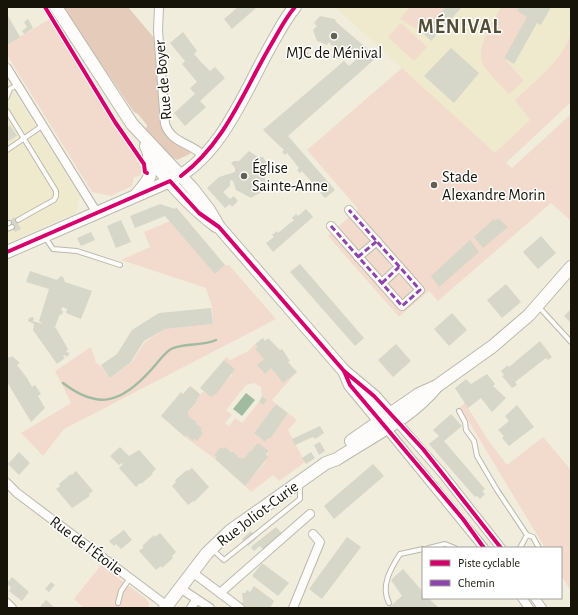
<svg xmlns="http://www.w3.org/2000/svg" width="578" height="615" font-family="'Alegreya Sans',sans-serif">
	<style>
		.built { fill: #efeace }
		.green { fill: #f2dbcc; fill-rule: evenodd }
		.forest { fill: #e5cbba }
		.water { fill: #a1bba3 }
		.lines { fill: none; stroke-linecap: round; stroke-linejoin: round }
		.stream { stroke: #a1bba3; stroke-width: 2.5 }
		.building { fill: #d6d6c9 }
		.lane-casing { stroke: #bbb9ac; stroke-width: 6 }
		.street-casing { stroke: #bbb9ac; stroke-width: 10 }
		.secondary-casing { stroke: #bbb9ac; stroke-width: 14 }
		.lane { stroke: #fdfcfa; stroke-width: 4 }
		.street { stroke: #fdfcfa; stroke-width: 8 }
		.secondary { stroke: #fdfcfa; stroke-width: 12 }
		.quiet { stroke: #8e44ad; stroke-width: 3; stroke-dasharray: 6 3; stroke-linecap: butt }
		.cycleway-casing { stroke: #fff; stroke-width: 6 }
		.cycleway { stroke: #d6006c; stroke-width: 4 }
		.poi-dot { fill: #636053; stroke: #fff; stroke-width: 1.5 }
		.labels { text-anchor: middle; stroke-width: 3; stroke-linejoin: round; paint-order: stroke }
		.poi-label { font-size: 16px; fill: #161409; stroke: #fff; text-anchor: start }
		.street-label { font-size: 16px; fill: #161409; stroke: #fff }
		.district-label { font-size: 20px; font-weight: bold; letter-spacing: 1px; fill: #524d34; stroke: #fff }
	</style>
	<rect width="100%" height="100%" fill="#f1eddd"/>
	<!-- built -->
	<g class="built">
		<path d="M335,7H571V102L505,163Z"/>
		<path d="M7,81L80,196L76,213L7,243Z"/>
	</g>
	<!-- green -->
	<g class="green">
		<path d="M410,7H446L423,33L400,19Z"/>
		<path d="M501,7H519L517,11L527,17L504,58L524,81L509,94C501,85 492,77 485,68C472,50 493,23 501,7Z"/>
		<path d="M570,14H571V102L506,163L512,168L571,114V221L551,203L438,301L429,291L399,317L328,236L358,209L307,150L402,68L495,153L530,120L515,100C532,84 563,59 570,36C572,29 571,21 570,14Z"/>
		<path d="M50,19L142,168L140,176L134,177L132,186L111,196L92,192L7,55V44Z"/>
		<path d="M401,23L427,47L414,61L388,37Z"/>
		<path d="M170,221L215,274L225,265H229L276,319L64,429L43,456L21,433L71,403L55,371L91,347L96,363L100,365L110,378L132,362L145,342L165,329L213,324L212,307L206,288L121,260L150,247L144,232Z"/>
		<path d="M255,344L258,347L255,349L264,359L265,374L271,368L283,383L297,372L272,400L276,404L254,433L265,442L270,438L288,413L297,420L288,430L305,462L279,481L273,475L251,492L245,486L265,462L269,451L250,450L245,458H239L233,451L232,453L225,448L214,455L217,457L215,459L185,437L186,435L192,440L194,438L197,440L203,433L201,431L202,428L196,424L197,422L189,417L188,411L195,405L200,394L205,391L211,397L232,375L231,373L235,369L224,360L226,357L230,360L248,351ZM254,383L261,387L262,396L267,400L263,405L259,402L242,423L235,418L229,426L225,423L232,415L226,410L246,385Z"/>
		<path d="M465,403L488,440L507,465L543,437L571,470V591L561,575V548H545L460,407Z"/>
		<path d="M101,565L145,598L149,603V608H84L74,599Z"/>
	</g>
	<!-- forest -->
	<path class="forest" d="M62,7H128L155,39L163,131L175,143L191,151L190,154L177,160L163,152L146,129L147,125L138,114L134,112Z"/>
	<!-- water -->
	<path class="water" d="M246,393L255,400L242,416L233,409Z"/>
	<g class="lines">
		<!-- stream -->
		<path class="stream" d="M63,383C98,410 121,403 150,371C156,365 164,353 171,349C182,343 205,346 216,340"/>
	</g>
	<!-- building -->
	<g class="building">
		<path d="M238,7H257L232,29L224,19Z"/>
		<path d="M446,7H462L431,41L423,33Z"/>
		<path d="M519,7H551L541,25L537,23L514,64L504,58L527,17L517,11Z"/>
		<path d="M7,14L20,37L7,45Z"/>
		<path d="M320,16L335,19L336,22L377,57L288,136L335,190L325,198L317,189L315,190L313,187L315,186L302,171L300,173L297,170L299,168L287,153L285,155L282,152L284,150L263,130L344,61L349,66L358,58L347,45L339,54L329,42L327,45L317,41L313,30L317,26L314,23Z"/>
		<path d="M28,19L33,28L24,34L22,31L27,27L24,22Z"/>
		<path d="M183,32L197,51L194,54L200,61L210,71L215,67L225,78L200,101L206,107L185,126L174,113L195,94L190,88L197,82L182,64L185,61L170,43Z"/>
		<path d="M451,48L479,73L454,103L424,76Z"/>
		<path d="M305,50L309,54L302,60L299,56Z"/>
		<path d="M10,125L17,136L7,142V127Z"/>
		<path d="M249,151L258,157H263L269,167L264,169L266,189L251,198L236,190L233,181L230,180V186L223,192L230,199L234,196L238,201L232,207L230,204L225,208L207,188L219,177L235,172V168L231,163L234,161H239Z"/>
		<path d="M160,204L175,209L176,207L225,265L215,274L165,216L135,228L130,216Z"/>
		<path d="M306,209L313,217L273,252L266,243L274,237L272,235L277,231L278,233L294,220L292,218L296,214L298,216Z"/>
		<path d="M14,217L21,229L15,232L9,221Z"/>
		<path d="M498,218L508,227L483,248L474,237L494,219L495,221Z"/>
		<path d="M121,220L131,242L116,248L107,226Z"/>
		<path d="M91,232L95,240L81,246L77,238Z"/>
		<path d="M541,236L556,253L538,269L523,252Z"/>
		<path d="M470,240L479,252L439,287L431,276Z"/>
		<path d="M300,264L364,338L355,346L290,272Z"/>
		<path d="M30,271L57,280L61,276L63,277L65,282L92,291L81,319L66,313L67,309L62,307L61,310L63,311L62,315L60,314L55,327L50,325L56,328L68,349L66,352L70,353L67,357L65,355L63,356L65,358L57,364L33,330L34,324L28,321L29,318L32,317L34,318L33,321L43,324L39,321L49,289L26,282Z"/>
		<path d="M506,284L521,302L502,318L487,300Z"/>
		<path d="M211,308L213,324L165,329L144,341L131,362L110,378L101,365L117,354L132,330L159,313Z"/>
		<path d="M571,309V323L564,316Z"/>
		<path d="M452,313L467,330L449,346L434,329Z"/>
		<path d="M263,338L265,341L268,338L280,350L282,349L290,361L288,362L297,372L283,383L271,368L265,374L257,365L264,359L255,349L258,347L255,344Z"/>
		<path d="M540,341L552,357L548,360L546,358L515,382L517,385L512,388L502,376L504,375L501,371L508,365L509,367Z"/>
		<path d="M396,344L411,361L393,377L378,360Z"/>
		<path d="M7,355L9,358L12,356L20,363L17,365L27,378L32,387L35,385L41,394L38,396L45,408L31,422L7,382Z"/>
		<path d="M224,360L235,369L217,393L211,397L200,388Z"/>
		<path d="M487,374L495,384L493,386L506,398L492,412L481,398L468,408L455,388L466,379L471,384Z"/>
		<path d="M190,386L200,394L195,404L188,411L189,417L197,422L196,424L202,428L201,431L203,433L197,441L194,438L193,441L186,435L185,437L161,416L181,392L183,394Z"/>
		<path d="M262,396L267,400L263,405L259,402Z"/>
		<path d="M276,404L288,413L270,439L269,438L265,442L254,433Z"/>
		<path d="M517,405L534,427L509,446L502,438L504,436L498,430L509,421L505,416Z"/>
		<path d="M451,414L462,426L444,441L485,489L482,491L485,494L480,499L477,496L475,497L429,444L439,436L433,430Z"/>
		<path d="M320,426L324,433L315,439L313,437L295,445L292,439Z"/>
		<path d="M320,442L325,451L319,455L314,445Z"/>
		<path d="M258,443L269,451L266,454L268,457L245,486L215,459L217,457L214,455L221,447L223,449L225,447L232,453L233,451L239,458H245L250,450L251,451Z"/>
		<path d="M120,447L129,456L139,450L156,469L152,473L153,474L141,484L140,483L136,487L119,468L123,464L122,463L119,465L110,456Z"/>
		<path d="M19,452L30,463L19,475L8,464Z"/>
		<path d="M311,452L315,458L306,464L302,458Z"/>
		<path d="M373,464L384,476L334,519L324,506Z"/>
		<path d="M192,468L209,487L194,502L193,501L188,505L172,486L176,482L175,480L187,470L188,471Z"/>
		<path d="M76,471L93,491L89,494L90,496L72,508L56,489L60,486L59,484L71,474L72,475Z"/>
		<path d="M276,527L283,534L264,551L260,546L254,551L251,548L252,546Z"/>
		<path d="M124,530L132,540L121,549L116,544L114,546L109,541Z"/>
		<path d="M251,531L257,538L248,546L242,539Z"/>
		<path d="M160,533L176,552L172,556L173,558L162,568L161,566L156,570L139,551L144,547L142,546L154,535L155,537Z"/>
		<path d="M347,537L361,547L322,599L309,589Z"/>
		<path d="M262,563L289,583L278,596L252,576Z"/>
		<path d="M403,569L423,592V598H428L438,607L388,608L402,596L391,580Z"/>
		<path d="M12,577L29,592L22,601L9,591L11,588L7,583Z"/>
		<path d="M51,582L55,585L49,592L45,589Z"/>
		<path d="M254,586L274,601L270,608H245L241,605L243,602L242,593H245L247,590L250,592Z"/>
		<path d="M46,600L55,608H39Z"/>
	</g>
	<g class="lines">
		<defs>
			<g id="lane">
				<path d="M7,97L10,89L17,85"/>
				<path d="M7,111L56,191V196L54,200L18,220"/>
				<path d="M7,150L42,126"/>
				<path d="M7,224L9,223"/>
				<path d="M7,229L12,227"/>
				<path d="M45,237L53,249L77,251L120,265"/>
				<path d="M538,306L571,342"/>
				<path d="M459,411L465,422L466,430L474,441L477,456L497,490L527,535L520,548"/>
				<path d="M527,535L533,537L539,548"/>
				<path d="M429,548L445,544L455,548"/>
				<path d="M213,550L224,560L300,499V484"/>
				<path d="M118,603L121,591L130,578"/>
				<path d="M389,603C380,586 391,568 400,554L423,549"/>
			</g>
			<g id="street">
				<path d="M159,7L158,30L165,124C172,144 190,142 204,156"/>
				<path d="M7,68L97,213"/>
				<path d="M331,226L402,306L420,290L349,210"/>
				<path d="M358,257L377,241"/>
				<path d="M382,283L399,267"/>
				<path d="M397,422L442,473L501,548"/>
				<path d="M386,428L484,548"/>
				<path d="M7,483L17,493L167,606"/>
				<path d="M192,572L240,608"/>
				<path d="M180,588L210,608"/>
				<path d="M220,593L310,514"/>
				<path d="M522,598L529,608"/>
				<path d="M535,598L542,608"/>
				<path d="M7,603L12,608"/>
				<path d="M191,608L196,600"/>
				<path d="M293,608L320,542L313,534"/>
			</g>
			<g id="secondary">
				<path d="M56,7L132,124L192,188L209,210L219,227L344,371L374,396L397,422"/>
				<path d="M146,146C156,172 193,209 216,226"/>
				<path d="M137,194C150,179 153,176 149,155"/>
				<path d="M7,252L170,181C223,157 247,85 275,38C281,27 287,16 295,7"/>
				<path d="M344,371L350,385L384,426"/>
				<path d="M351,441L419,394L437,386L493,346L529,315L571,267"/>
				<path d="M165,608L207,553L230,531L326,463L337,459C372,436 411,418 437,386"/>
			</g>
		</defs>
		<!-- lane casing -->
		<use href="#lane" class="lane-casing"/>
		<!-- street casing -->
		<use href="#street" class="street-casing"/>
		<!-- secondary casing -->
		<use href="#secondary" class="secondary-casing"/>
		<!-- lane -->
		<use href="#lane" class="lane"/>
		<!-- street -->
		<use href="#street" class="street"/>
		<!-- secondary -->
		<use href="#secondary" class="secondary"/>
		<!-- quiet -->
		<g class="quiet">
			<path d="M331,226L402,306L420,290L349,210"/>
			<path d="M358,257L377,241"/>
			<path d="M382,283L399,267"/>
		</g>
		<defs>
			<g id="cycleway">
				<path d="M45,7L115,122L144,164L145,172L147,173"/>
				<path d="M181,176C226,142 244,90 272,43C279,31 286,17 295,7"/>
				<path d="M7,252L170,181L199,213L219,227L344,371L374,396L423,449L501,548"/>
				<path d="M344,371L350,385L463,519L484,548"/>
			</g>
		</defs>
		<!-- cycleway casing -->
		<use href="#cycleway" class="cycleway-casing"/>
		<!-- cycleway -->
		<use href="#cycleway" class="cycleway"/>
	</g>
	<!-- markers -->
	<g class="poi-dot">
		<circle cx="334" cy="36" r="4"/>
		<circle cx="244" cy="176" r="4"/>
		<circle cx="434" cy="185" r="4"/>
	</g>
	<g class="labels">
		<!-- poi labels -->
		<g class="poi-label">
			<text x="334" y="58" text-anchor="middle">MJC de Ménival</text>
			<text x="252" y="173">Église<tspan x="252" dy="18">Sainte-Anne</tspan></text>
			<text x="442" y="182">Stade<tspan x="442" dy="18">Alexandre Morin</tspan></text>
		</g>
		<!-- street labels -->
		<g class="street-label">
			<text transform="translate(162 80) rotate(-95)" y="6">Rue de Boyer</text>
			<text transform="translate(257 513) rotate(-37)" y="6">Rue Joliot-Curie</text>
			<text transform="translate(87 545) rotate(37)" y="6">Rue de l'Étoile</text>
		</g>
		<!-- district labels -->
		<g class="district-label">
			<text x="460" y="33">MÉNIVAL</text>
		</g>
	</g>
	<!-- border -->
	<rect width="578" height="615" fill="none" stroke="#161409" stroke-width="16"/>
	<!-- legend -->
	<rect x="422" y="547" width="140" height="52" fill="#ffffff" stroke="#a2a19d"/>
	<rect x="430" y="560" width="20" height="6" fill="#d6006c" stroke="#a2a19d"/>
	<text x="458" y="567" font-size="12" fill="#161409">Piste cyclable</text>
	<rect x="430" y="580" width="20" height="6" fill="#8e44ad" stroke="#a2a19d"/>
	<text x="458" y="587" font-size="12" fill="#161409">Chemin</text>
</svg>
